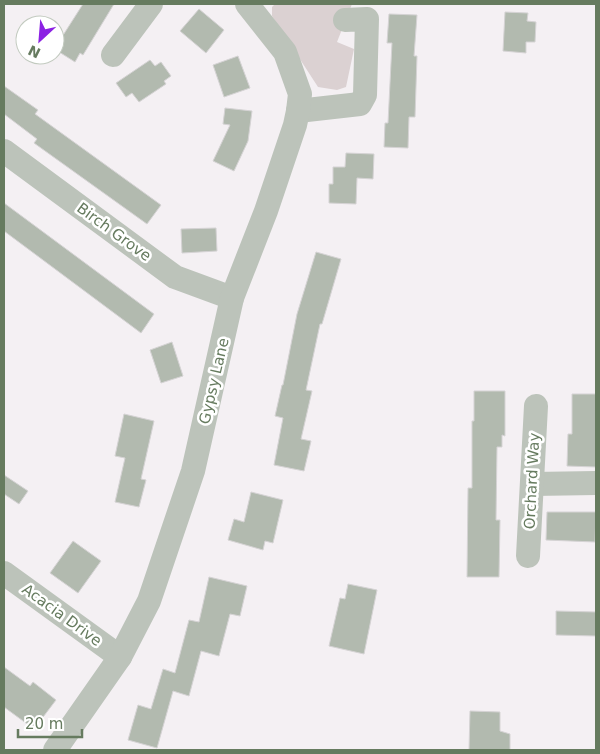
<svg xmlns="http://www.w3.org/2000/svg" width="600" height="754" font-family="'DejaVu Sans',sans-serif">
	<style>
		.green { fill: #dbd1d2 }
		.building { fill: #b2baaf; stroke: #d5d3d4 }
		.lines { fill: none; stroke-linecap: round; stroke-linejoin: round }
		.street { stroke: #bcc3ba; stroke-width: 24 }
		.labels { text-anchor: middle; stroke-width: 5; stroke-linejoin: round; paint-order: stroke }
		.street-label { font-size: 15px; fill: #667b5f; stroke: #fff }
	</style>
	<rect width="100%" height="100%" fill="#f4f0f3"/>
	<!-- green -->
	<path class="green" d="M275,4H352L337,42L354,49L346,87L337,90L318,87L272,16V7Z"/>
	<!-- building -->
	<g class="building">
		<path d="M83,4H114L83,55L80,53L75,62L56,50L62,41L60,40Z"/>
		<path d="M199,9L224,30L206,53L180,31Z"/>
		<path d="M505,12L528,13L527,21L536,22L535,42H526V53L503,51Z"/>
		<path d="M389,14L417,15L414,56H417L415,117H409L408,148L384,147L385,123H388L392,43H387Z"/>
		<path d="M238,56L250,88L224,97L213,65Z"/>
		<path d="M150,60L155,66L161,62L171,76L164,81L166,84L139,102L132,93L126,97L116,83Z"/>
		<path d="M4,86L38,110L35,114L161,205L147,224L34,143L37,139L4,114Z"/>
		<path d="M225,108L252,111L248,141L234,171L213,161L230,125L223,124Z"/>
		<path d="M346,153L374,154L373,179L357,178L356,204L329,203V184H333V167H345Z"/>
		<path d="M4,203L154,314L141,333L4,231Z"/>
		<path d="M216,228L217,251L182,253L181,229Z"/>
		<path d="M316,252L341,259L322,324H320L306,390L312,391L301,439L311,441L304,471L274,465L283,418L275,416L282,385H283L297,314Z"/>
		<path d="M172,342L183,376L161,383L150,350Z"/>
		<path d="M474,391H505V436L502,435V447H497L496,520H500L499,577H467L468,488H472V421H474Z"/>
		<path d="M572,394H596V467L567,466L568,434H572Z"/>
		<path d="M124,414L154,421L141,479L146,480L139,507L115,502L125,458L115,456Z"/>
		<path d="M4,475L28,491L19,504L4,494Z"/>
		<path d="M251,492L283,500L273,543L265,541L263,550L228,540L234,519L244,522Z"/>
		<path d="M547,512H596L595,542L546,540Z"/>
		<path d="M73,541L101,561L78,593L50,573Z"/>
		<path d="M209,577L247,586L240,616L230,614L219,656L201,651L189,696L173,691L157,748L128,740L138,705L151,709L163,669L175,673L189,620L199,622Z"/>
		<path d="M348,584L377,590L364,654L329,646L340,598L345,599Z"/>
		<path d="M556,611L596,612V636L556,635Z"/>
		<path d="M4,667L30,686L33,682L56,700L34,729L4,707Z"/>
		<path d="M470,711L500,712V731L510,734V750H469Z"/>
	</g>
	<g class="lines">
		<!-- street -->
		<g class="street">
			<path d="M113,55L151,4"/>
			<path d="M298,111L360,104L365,95L367,19L345,20"/>
			<path d="M4,151L175,277L232,298"/>
			<path d="M533,484L596,483"/>
			<path d="M528,556L536,406"/>
			<path d="M4,573L120,657"/>
			<path d="M55,750L120,657L149,601L193,471L232,298L266,211L295,125L298,111L300,94L285,52L247,4"/>
		</g>
	</g>
	<g class="labels">
		<!-- street labels -->
		<g class="street-label">
			<text transform="translate(114 232) rotate(36)" y="5">Birch Grove</text>
			<text transform="translate(214 381) rotate(-77)" y="5">Gypsy Lane</text>
			<text transform="translate(532 481) rotate(-87)" y="5">Orchard Way</text>
			<text transform="translate(62 615) rotate(36)" y="5">Acacia Drive</text>
		</g>
	</g>
	<!-- border -->
	<rect width="600" height="754" fill="none" stroke="#667b5f" stroke-width="10"/>
	<!-- north arrow -->
	<g transform="translate(40 40) rotate(206)"><circle r="24" fill="#ffffff" stroke="#c2cabf"/>
	<path d="M0-4L9 19L0 12L-9 19Z" fill="#8b21e3"/>
	<text y="-8" font-size="14" font-weight="bold" text-anchor="middle" fill="#667b5f">N</text>
	</g>
	<!-- scale -->
	<path d="M18 729v8h64v-8" fill="none" stroke="#667b5f" stroke-width="2.5"/>
	<text x="25" y="729" font-size="15" fill="#667b5f" stroke="#ffffff" stroke-width="4" paint-order="stroke">20 m</text>
</svg>
